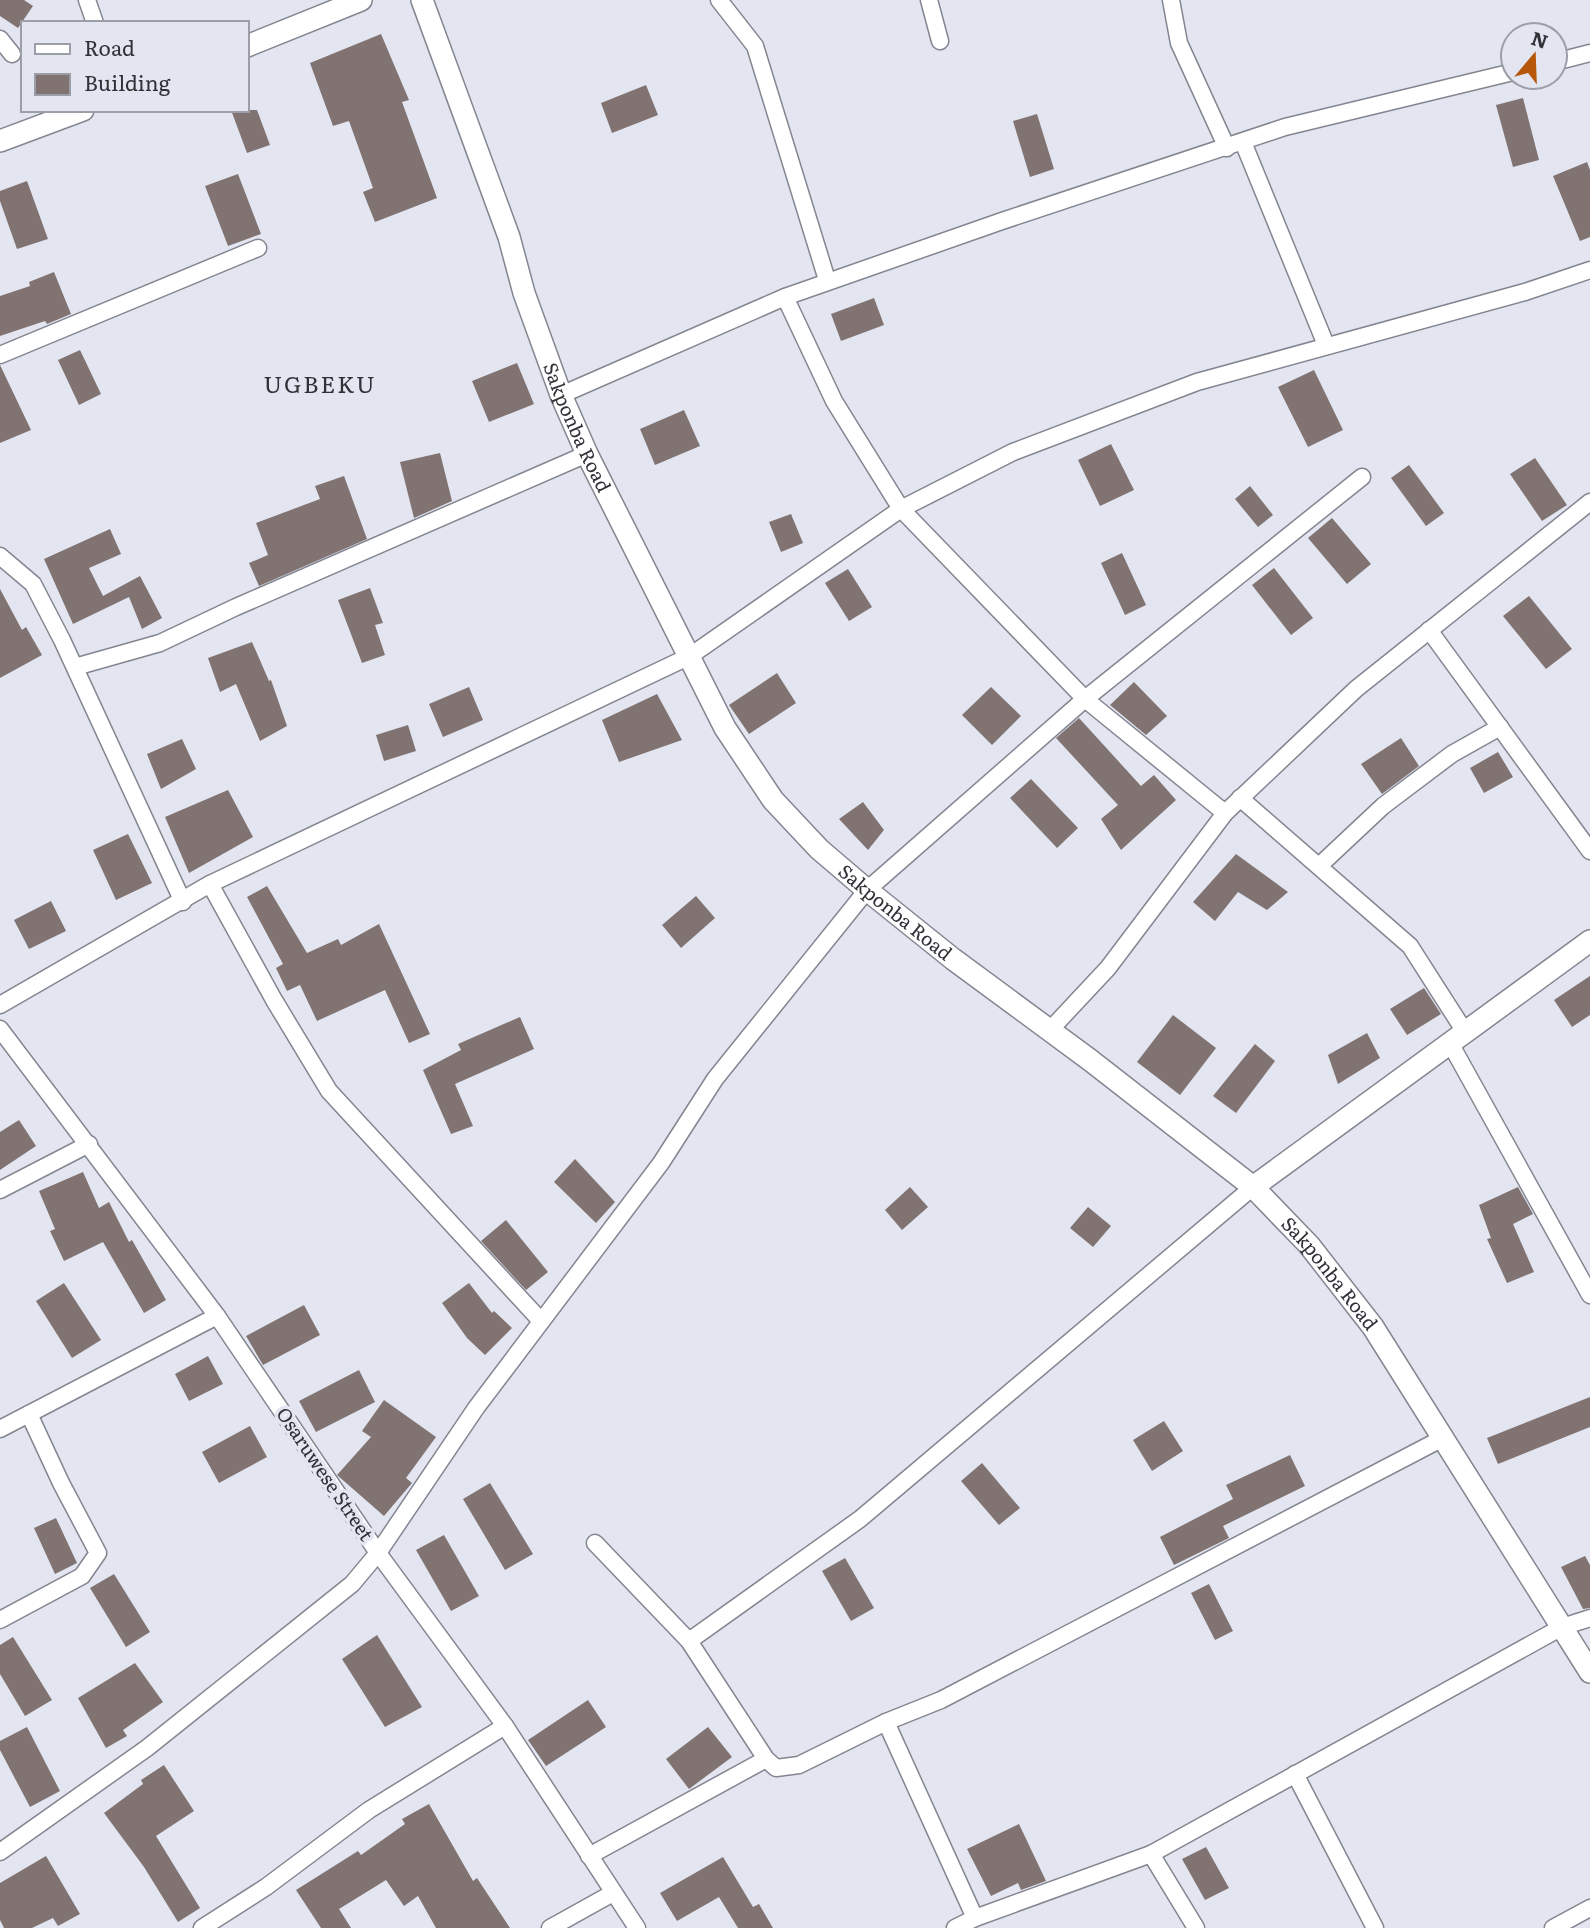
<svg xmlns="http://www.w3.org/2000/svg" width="1590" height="1928" font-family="Literata,serif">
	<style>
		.building { fill: #807372 }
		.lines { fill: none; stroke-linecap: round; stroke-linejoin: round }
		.street-casing { stroke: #838590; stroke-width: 19 }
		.secondary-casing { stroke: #838590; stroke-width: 24 }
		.street { stroke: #fff; stroke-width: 16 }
		.secondary { stroke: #fff; stroke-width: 21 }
		.labels { text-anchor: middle; stroke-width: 7; stroke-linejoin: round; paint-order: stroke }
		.street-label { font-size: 19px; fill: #313237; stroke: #e3e6f1 }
		.quarter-label { font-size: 23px; letter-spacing: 2px; fill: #313237; stroke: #e3e6f1 }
	</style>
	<rect width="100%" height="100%" fill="#e3e6f1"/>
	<!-- building -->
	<g class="building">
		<path d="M0,0H24L33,6L18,28L0,16Z"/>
		<path d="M381,34L409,100L402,102L437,198L375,222L363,192L373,188L349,121L333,126L310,63Z"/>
		<path d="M646,85L658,115L612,133L601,103Z"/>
		<path d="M1523,98L1539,160L1513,167L1496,105Z"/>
		<path d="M231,110H257L270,145L247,153Z"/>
		<path d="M1037,114L1054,169L1030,177L1013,121Z"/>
		<path d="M1587,162L1590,170V237L1580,241L1553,176Z"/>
		<path d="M238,174L261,234L228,246L205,186Z"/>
		<path d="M27,181L48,239L17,249L0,201V191Z"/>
		<path d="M54,272L71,314L47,324L45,321L0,336V296L30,286L29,282Z"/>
		<path d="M874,298L884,325L841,341L831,314Z"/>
		<path d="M80,350L101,394L79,405L58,360Z"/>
		<path d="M517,363L534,404L489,422L472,381Z"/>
		<path d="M0,365L31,430L0,443Z"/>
		<path d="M1314,370L1343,430L1308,447L1278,387Z"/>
		<path d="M684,410L700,446L655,465L640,429Z"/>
		<path d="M1111,444L1134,490L1100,506L1078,460Z"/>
		<path d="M440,453L452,501L414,518L400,462Z"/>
		<path d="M1535,458L1567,505L1542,521L1510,474Z"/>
		<path d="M1409,465L1444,513L1426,526L1391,478Z"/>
		<path d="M344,476L367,539L259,586L249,563L268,555L256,523L320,499L315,486Z"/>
		<path d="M1250,486L1273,515L1258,527L1235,499Z"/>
		<path d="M791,514L803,543L781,552L769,522Z"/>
		<path d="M1332,518L1371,564L1347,584L1308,538Z"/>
		<path d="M110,529L121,554L89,568L103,596L140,576L162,618L142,629L129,597L73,624L44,559Z"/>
		<path d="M1122,553L1146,605L1125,615L1101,563Z"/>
		<path d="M1274,568L1313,618L1291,635L1252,585Z"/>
		<path d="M848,569L872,607L849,621L825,583Z"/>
		<path d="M370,588L383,623L375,625L385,655L362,663L338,600Z"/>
		<path d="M0,589L22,630L26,627L42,655L0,678Z"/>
		<path d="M1529,596L1572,649L1546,669L1503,616Z"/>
		<path d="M252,642L269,681L271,680L287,726L260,741L236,684L220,692L208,658Z"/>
		<path d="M777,673L796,703L749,734L729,705Z"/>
		<path d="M1134,682L1167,716L1146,735L1110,705Z"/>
		<path d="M469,687L483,720L443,737L429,704Z"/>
		<path d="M991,687L1021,716L992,745L962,715Z"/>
		<path d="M657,694L682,740L619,762L602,720Z"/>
		<path d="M1079,718L1141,786L1154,775L1176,800L1121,850L1101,819L1118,805L1056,738Z"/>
		<path d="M408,725L416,751L384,761L376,735Z"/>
		<path d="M1401,738L1419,766L1382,794L1361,764Z"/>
		<path d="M182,739L196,769L161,789L147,754Z"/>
		<path d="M1498,752L1513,777L1484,793L1470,768Z"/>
		<path d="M1031,779L1078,828L1057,848L1010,798Z"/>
		<path d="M228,790L253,837L189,873L165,817Z"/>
		<path d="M863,802L884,830L868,850L839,819Z"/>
		<path d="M128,834L152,883L116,900L93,850Z"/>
		<path d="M1236,854L1288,892L1267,910L1238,892L1215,921L1193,902Z"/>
		<path d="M267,886L307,953L338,939L341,945L379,924L430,1034L409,1043L385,990L317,1021L300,985L287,991L276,968L283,964L247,897Z"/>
		<path d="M696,896L715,918L681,948L662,925Z"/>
		<path d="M51,901L66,931L29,949L14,920Z"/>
		<path d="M1590,976V1015L1572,1027L1554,1000Z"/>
		<path d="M1424,988L1441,1014L1407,1035L1390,1009Z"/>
		<path d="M1173,1015L1216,1048L1180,1095L1137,1062Z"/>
		<path d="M520,1017L534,1049L455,1084L473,1126L451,1134L423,1070L461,1050L458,1044Z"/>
		<path d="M1367,1033L1380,1058L1338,1084L1328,1055Z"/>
		<path d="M1255,1044L1275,1061L1236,1113L1213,1096Z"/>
		<path d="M19,1120L36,1146L0,1170V1132Z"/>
		<path d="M575,1159L615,1202L596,1223L554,1182Z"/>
		<path d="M83,1172L99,1208L109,1202L129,1242L132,1240L166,1300L144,1313L103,1242L64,1261L50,1231L55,1229L39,1191Z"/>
		<path d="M910,1187L928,1207L902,1230L885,1210Z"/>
		<path d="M1518,1187L1533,1214L1513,1224L1534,1272L1507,1283L1487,1239L1491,1238L1479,1205Z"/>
		<path d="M1088,1207L1111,1226L1093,1247L1070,1228Z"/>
		<path d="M506,1220L548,1272L526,1290L481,1241Z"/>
		<path d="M64,1283L101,1340L72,1358L36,1301Z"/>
		<path d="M469,1283L492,1313L494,1311L512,1328L485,1355L467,1338L442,1303Z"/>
		<path d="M304,1305L320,1335L263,1365L246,1336Z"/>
		<path d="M208,1356L223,1384L189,1401L175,1374Z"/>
		<path d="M359,1370L375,1402L316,1432L299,1401Z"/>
		<path d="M1590,1397V1427L1498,1464L1487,1438Z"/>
		<path d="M384,1400L436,1437L406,1478L412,1483L384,1516L337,1475L371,1437L362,1431Z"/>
		<path d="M1164,1421L1183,1451L1152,1471L1133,1440Z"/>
		<path d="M250,1426L267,1457L219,1483L202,1452Z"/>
		<path d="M1290,1455L1305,1486L1223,1526L1229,1538L1174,1565L1160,1537L1233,1499L1226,1485Z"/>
		<path d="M982,1463L1020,1508L999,1525L961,1481Z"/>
		<path d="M490,1483L533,1554L505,1570L463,1499Z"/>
		<path d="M56,1518L77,1563L55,1574L34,1528Z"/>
		<path d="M444,1535L479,1596L451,1611L416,1550Z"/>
		<path d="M1585,1556L1590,1565V1608L1583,1609L1561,1567Z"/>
		<path d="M845,1558L874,1608L851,1621L822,1571Z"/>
		<path d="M114,1574L150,1632L126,1647L90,1588Z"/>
		<path d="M1209,1584L1233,1631L1215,1640L1191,1593Z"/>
		<path d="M377,1635L422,1707L385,1727L342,1659Z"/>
		<path d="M13,1637L52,1700L25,1716L0,1674V1645Z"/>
		<path d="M135,1663L163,1702L123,1730L127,1736L106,1748L78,1698Z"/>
		<path d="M588,1700L606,1727L546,1766L528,1740Z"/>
		<path d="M27,1727L60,1791L30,1807L0,1750V1741Z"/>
		<path d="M708,1727L732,1757L689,1789L666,1759Z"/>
		<path d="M164,1765L194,1811L156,1836L200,1908L178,1922L144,1867L104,1813L143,1784L141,1780Z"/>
		<path d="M429,1804L473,1881L477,1878L510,1928H436L418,1896L404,1906L386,1880L339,1909L351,1928H321L296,1890L358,1851L361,1855L405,1824L402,1819Z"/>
		<path d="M1019,1824L1046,1881L1021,1890L1018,1883L991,1896L967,1849Z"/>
		<path d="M1206,1847L1229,1888L1205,1900L1182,1859Z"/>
		<path d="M46,1856L80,1914L58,1926L53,1918L32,1928H4L0,1920V1883Z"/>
		<path d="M723,1857L753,1907L759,1904L773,1928H738L719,1897L677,1921L660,1893Z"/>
	</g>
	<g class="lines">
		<defs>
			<g id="street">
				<path d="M87,0L95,23"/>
				<path d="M719,0L755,46L827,280"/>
				<path d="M929,0L940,41"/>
				<path d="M1171,0L1179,43L1227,148"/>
				<path d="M0,39L12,54"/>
				<path d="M1555,62L1590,53"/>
				<path d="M1243,142L1326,345"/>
				<path d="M785,297L834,401L901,509L1085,699L1225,813"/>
				<path d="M0,355L258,248"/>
				<path d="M561,395L785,297L1002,221L1285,127L1513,72"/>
				<path d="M0,556L33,584L62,640L183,902"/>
				<path d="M1429,630L1590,851"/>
				<path d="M75,667L160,643L236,607L587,454"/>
				<path d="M1240,798L1410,946L1465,1032"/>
				<path d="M1319,866L1383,806L1452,754L1500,727"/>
				<path d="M210,884L274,1000L329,1091L541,1321"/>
				<path d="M0,1005L210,884L690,656L901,509L1013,452L1197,382L1525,292L1590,270"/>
				<path d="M0,1029L217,1316L378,1553L505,1726L637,1928"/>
				<path d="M1050,1030L1108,968L1225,813L1356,689L1590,502"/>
				<path d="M1450,1043L1590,1295"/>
				<path d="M0,1190L89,1144"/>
				<path d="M0,1429L217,1316"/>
				<path d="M595,1543L689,1641L766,1759L776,1768L799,1765L886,1722L941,1700L1443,1438"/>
				<path d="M0,1620L82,1576L98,1553L61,1483L29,1414"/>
				<path d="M689,1641L860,1519L1253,1187"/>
				<path d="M886,1722L975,1918"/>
				<path d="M1295,1774L1375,1928"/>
				<path d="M0,1852L147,1748L352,1584L378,1553L476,1408L661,1163L715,1079L867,890L1085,699L1362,477"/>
				<path d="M1151,1854L1196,1928"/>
				<path d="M589,1856L766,1759"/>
				<path d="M202,1928L266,1887L369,1810L505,1726"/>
				<path d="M550,1928L613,1893"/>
				<path d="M955,1928L975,1918L1151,1854L1562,1627L1590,1618"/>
				<path d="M1553,1928L1590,1908"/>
			</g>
			<g id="secondary">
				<path id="s1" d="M422,0L509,237L524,293L561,395L587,454L725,728L773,800L819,849L867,890L953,959L1090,1060L1253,1187L1309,1245L1373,1327L1590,1672"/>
				<path d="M247,46L361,0"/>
				<path d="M0,141L83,110"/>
				<path d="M1253,1187L1590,941"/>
			</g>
		</defs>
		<!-- street casing -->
		<use href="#street" class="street-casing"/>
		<!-- secondary casing -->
		<use href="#secondary" class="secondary-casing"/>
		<!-- street -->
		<use href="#street" class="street"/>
		<!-- secondary -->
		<use href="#secondary" class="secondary"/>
	</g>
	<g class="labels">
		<!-- street labels -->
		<g class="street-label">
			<text dy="7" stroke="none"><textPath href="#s1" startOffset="455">Sakponba Road</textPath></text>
			<text dy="7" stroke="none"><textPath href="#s1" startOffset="1043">Sakponba Road</textPath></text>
			<text dy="7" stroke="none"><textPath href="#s1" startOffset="1610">Sakponba Road</textPath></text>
			<text transform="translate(325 1474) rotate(56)" y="7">Osaruwese Street</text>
		</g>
		<!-- quarter labels -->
		<g class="quarter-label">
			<text x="320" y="393">UGBEKU</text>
		</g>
	</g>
	<!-- legend -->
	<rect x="21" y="21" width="228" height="91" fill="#e3e6f1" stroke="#9c9ea7" stroke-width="2"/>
	<rect x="35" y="44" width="35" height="10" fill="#ffffff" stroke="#9c9ea7" stroke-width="2"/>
	<text x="84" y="56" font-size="21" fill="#313237">Road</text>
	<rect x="35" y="74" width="35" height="21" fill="#807372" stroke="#9c9ea7" stroke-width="2"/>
	<text x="84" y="91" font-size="21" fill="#313237">Building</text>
	<!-- north arrow -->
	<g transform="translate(1534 56) rotate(19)"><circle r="33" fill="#e3e6f1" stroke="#9c9ea7" stroke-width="2"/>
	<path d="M0-5L12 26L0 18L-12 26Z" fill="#b6570b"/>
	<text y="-10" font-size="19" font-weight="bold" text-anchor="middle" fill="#313237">N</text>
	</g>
</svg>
